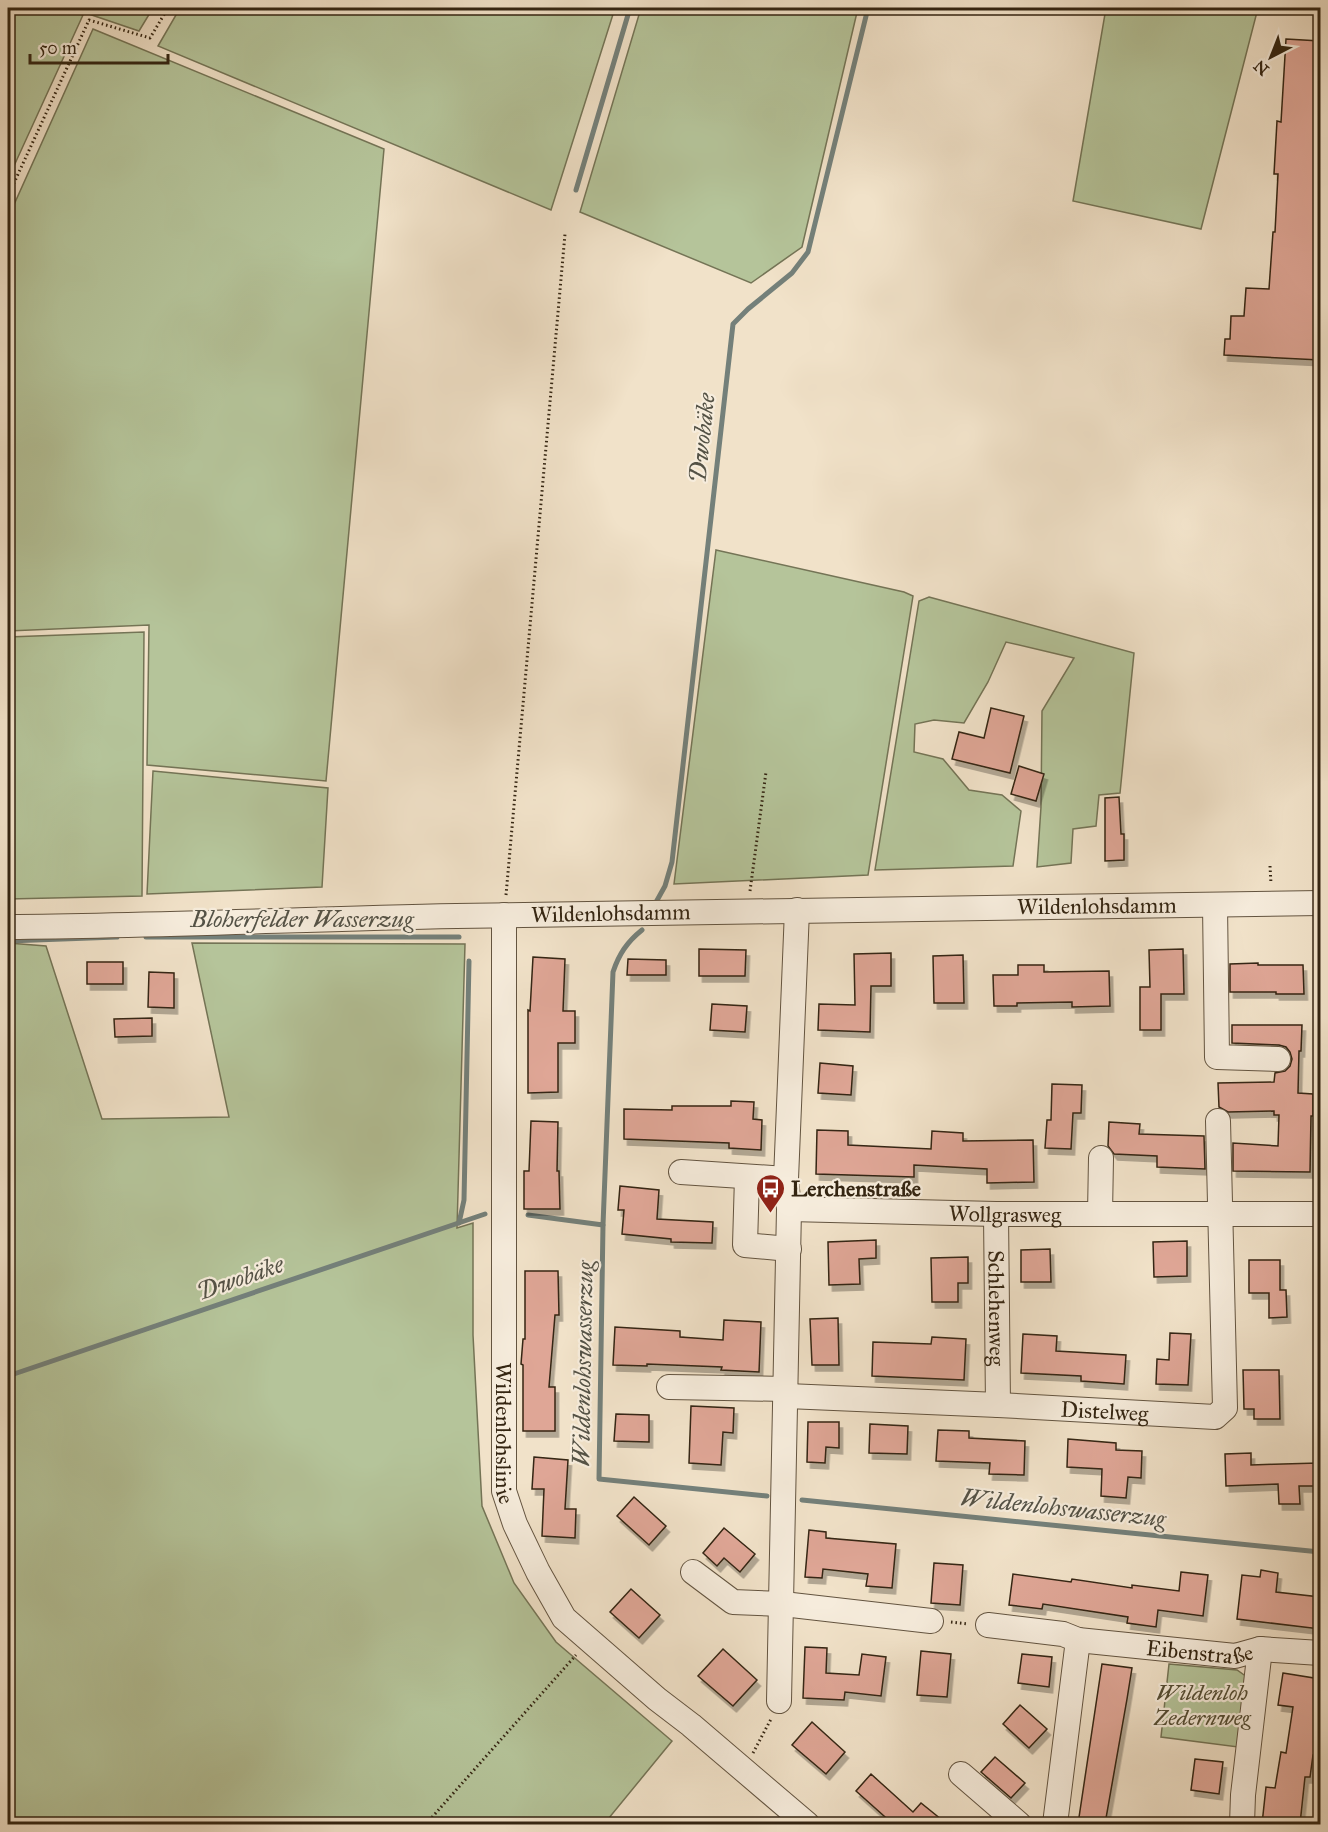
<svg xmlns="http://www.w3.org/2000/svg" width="1328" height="1832" font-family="'IM FELL Great Primer',serif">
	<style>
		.green { fill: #b5c49a; stroke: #747456; stroke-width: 1.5 }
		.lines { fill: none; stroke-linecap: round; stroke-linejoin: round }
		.stream { stroke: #74807a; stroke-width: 5 }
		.building { fill: #dfa696; stroke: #342512; stroke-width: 1.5; filter: url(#shadow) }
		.minor-casing { stroke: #635440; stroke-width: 26 }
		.path { stroke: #342512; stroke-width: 3; stroke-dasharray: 1.5 3; stroke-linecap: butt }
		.minor { stroke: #f6ecdc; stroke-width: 24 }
		.labels { text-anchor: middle; stroke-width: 4.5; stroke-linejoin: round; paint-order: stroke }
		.street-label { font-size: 22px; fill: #342512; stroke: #f6ecdc }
		.poi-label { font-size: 22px; font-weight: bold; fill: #342512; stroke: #f6ecdc; text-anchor: start }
		.park-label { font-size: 22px; font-style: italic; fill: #544d34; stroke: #f6ecdc }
		.water-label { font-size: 24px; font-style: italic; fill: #545246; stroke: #f6ecdc }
	</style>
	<defs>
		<filter id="shadow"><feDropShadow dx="3.5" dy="6" stdDeviation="0" flood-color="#0004"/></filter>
	</defs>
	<rect width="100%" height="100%" fill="#f1e2c9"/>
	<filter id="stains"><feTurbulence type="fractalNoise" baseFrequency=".00333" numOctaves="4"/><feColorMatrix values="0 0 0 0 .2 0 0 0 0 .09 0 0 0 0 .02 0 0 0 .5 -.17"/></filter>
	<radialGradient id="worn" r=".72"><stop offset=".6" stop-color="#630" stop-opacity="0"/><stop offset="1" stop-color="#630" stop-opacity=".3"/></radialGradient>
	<!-- green -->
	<g class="green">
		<path d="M8,8H61L83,15L8,179Z"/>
		<path d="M71,8H153L139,31Z"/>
		<path d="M180,8H615L551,210L158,46Z"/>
		<path d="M641,8H858L802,247L751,283L580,212Z"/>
		<path d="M1106,8H1258L1201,229L1073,201Z"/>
		<path d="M93,29L384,149L326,781L147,765L149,625L8,631V218Z"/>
		<path d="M716,550L904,592L913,596L868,875L674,884Z"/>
		<path d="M929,597L1134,653L1120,793L1099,795L1096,826L1073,829L1071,863L1037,867L1041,807L1042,711L1074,658L1006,642L988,682L964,723L934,720L915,724L914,752L943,759L969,790L1002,795L1021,811L1013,866L875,870L919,601Z"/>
		<path d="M144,632L142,896L8,899V637Z"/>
		<path d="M153,771L328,788L322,887L147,894Z"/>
		<path d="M8,943L46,946L102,1119L229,1117L192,943L465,944L457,1228L473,1223V1335L482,1506L514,1583L556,1642L672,1741L604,1824H8Z"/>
		<path d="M1169,1664L1237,1670L1247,1677L1238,1747L1161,1737Z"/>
	</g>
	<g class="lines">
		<!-- stream -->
		<g class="stream">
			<path d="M576,190L630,8"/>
			<path d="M655,904L665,886L672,862L733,324L748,309L792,273L808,252L868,8"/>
			<path d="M146,937H459"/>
			<path d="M8,941L117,937"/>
			<path d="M528,1215L603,1225L613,972C619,954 627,942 642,930"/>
			<path d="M459,1223L464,1200L469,961"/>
			<path d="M603,1225L599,1479L767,1496"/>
			<path d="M8,1376L485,1214"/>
			<path d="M802,1500L1320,1552"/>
		</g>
	</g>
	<!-- building -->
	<g class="building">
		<path d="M1286,39L1320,41V360L1224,355L1225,339H1230L1231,316H1244L1246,288L1269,289L1273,232H1275L1278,174H1274L1277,121L1281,122Z"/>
		<path d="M991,708L1024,716L1010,773L952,759L959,732L984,738Z"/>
		<path d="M1019,766L1044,774L1036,801L1011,794Z"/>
		<path d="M1119,797L1121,834H1124V860L1105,861V798Z"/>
		<path d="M699,949L746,950L745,976H699Z"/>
		<path d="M1183,949L1184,994H1161V1030H1140V987H1150L1149,950Z"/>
		<path d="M891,953V986H871L870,1032L818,1030L819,1004L855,1005L854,954Z"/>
		<path d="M963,955L964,1003H934L933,956Z"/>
		<path d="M533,957L565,959L563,1011H575V1043H558V1092L528,1093V1010L530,1011Z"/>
		<path d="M628,959L666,960V975H627Z"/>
		<rect x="87" y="962" width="36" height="22"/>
		<path d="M1258,963V965H1303L1304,994H1276V992H1230V964Z"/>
		<path d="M1018,965H1044V972L1109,971L1110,1006L1072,1007V1002L1017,1003V1006H994L993,975H1018Z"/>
		<path d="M149,972L174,973V1008L148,1007Z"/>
		<path d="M712,1004L747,1006L745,1032L710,1030Z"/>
		<path d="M152,1018V1036L115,1037L114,1019Z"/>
		<path d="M1232,1025H1302L1301,1051H1299L1298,1093L1313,1094V1116H1311L1310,1172L1233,1171V1143L1278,1146L1279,1115H1274V1111L1228,1112L1219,1107L1218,1083L1274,1082L1275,1073L1285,1071L1290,1066L1292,1059L1290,1052L1286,1047L1279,1045L1232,1043Z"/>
		<path d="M820,1063L853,1066L851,1095L818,1093Z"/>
		<path d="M1052,1084L1082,1085L1081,1113H1073L1071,1149L1045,1148L1047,1120H1051Z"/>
		<path d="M731,1101L754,1102L753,1119L762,1120L761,1150L729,1148V1143L624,1139V1109L672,1110V1106H731Z"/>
		<path d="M531,1121L558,1122L557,1171H559L560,1209H524V1171H529Z"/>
		<path d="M1109,1122L1140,1124L1139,1134L1204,1136L1205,1169L1157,1167V1156L1114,1154L1108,1146Z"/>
		<path d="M817,1130L848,1131V1145L931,1149L932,1131L963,1133V1141L1033,1140L1034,1182L987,1183V1169L914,1165V1177L816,1174Z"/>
		<path d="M620,1186L659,1190L657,1219L713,1222L712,1243L671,1242V1239L622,1234L624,1210H618Z"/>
		<path d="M876,1240V1258L859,1259L860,1284L829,1285L828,1242Z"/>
		<path d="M1187,1241V1276L1154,1277L1153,1242Z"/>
		<path d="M1050,1249L1051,1282H1021V1250Z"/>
		<path d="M968,1257V1283H958V1302H932L931,1258Z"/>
		<path d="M1249,1260H1280V1290H1286L1287,1317L1269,1318V1293H1249Z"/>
		<path d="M525,1271H558L559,1315H555L549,1387H555V1431H523V1365L521,1364L523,1339H525Z"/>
		<path d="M838,1318L839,1365H812L810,1319Z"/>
		<path d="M724,1320L761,1322L759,1372L721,1370L722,1367L647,1364V1366L613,1365L615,1327L680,1331V1337L723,1340Z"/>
		<path d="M1170,1333L1191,1334L1188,1385L1156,1384L1157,1359L1169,1360Z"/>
		<path d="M1023,1334L1057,1336L1056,1351L1126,1355L1124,1384L1081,1381V1376L1021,1373Z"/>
		<path d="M932,1337L966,1339L964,1380L872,1376L873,1342L931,1344Z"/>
		<path d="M1243,1370H1279L1280,1419H1254V1409H1244Z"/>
		<path d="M691,1406L734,1408L733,1433L723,1432L721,1465L689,1463Z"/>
		<path d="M616,1414L649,1415V1442L614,1441Z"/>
		<path d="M808,1422H839V1448L826,1447L825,1463L807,1462Z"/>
		<path d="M870,1424L908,1426L907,1454L869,1453Z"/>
		<path d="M938,1430L969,1431V1438L1025,1441L1024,1475L989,1474L990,1463L936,1461Z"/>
		<path d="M1068,1439L1116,1443V1450L1142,1451L1141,1478L1128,1477L1126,1498L1101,1496L1102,1469L1067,1467Z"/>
		<path d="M1251,1453V1465L1318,1463V1486H1299L1300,1504H1279L1278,1484L1226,1486L1225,1454Z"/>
		<path d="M534,1457L568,1460L565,1509H576L575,1538L542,1536L544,1489H532Z"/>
		<path d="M634,1497L666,1526L649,1545L617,1516Z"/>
		<path d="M724,1528L755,1554L740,1572L724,1558L717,1566L703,1553Z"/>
		<path d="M809,1530L826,1532V1538L896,1544L892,1588L866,1586L868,1574L823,1569L822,1578L805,1577Z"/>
		<path d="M934,1563L963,1565L960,1605L931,1603Z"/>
		<path d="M1261,1570L1278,1573L1276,1592L1320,1597V1629L1237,1619L1242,1575L1260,1577Z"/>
		<path d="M1181,1572L1208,1575L1203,1616L1158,1610L1156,1627L1127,1623L1128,1617L1043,1604L1042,1609L1009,1605L1013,1574L1071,1582L1072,1579L1132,1588V1585L1179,1591Z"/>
		<path d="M631,1589L660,1615L639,1638L610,1612Z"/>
		<path d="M805,1647L827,1648L826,1673L859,1675L862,1654L886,1657L881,1696L845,1692L844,1700L803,1698Z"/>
		<path d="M723,1649L757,1680L733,1706L698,1676Z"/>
		<path d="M921,1651L951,1654L947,1697L917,1695Z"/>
		<path d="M1022,1654L1052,1657L1049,1687L1018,1683Z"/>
		<path d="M1102,1664L1132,1668L1127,1699L1105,1824H1078Z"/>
		<path d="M1283,1673L1320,1679L1319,1756L1313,1755L1310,1777H1305L1300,1824H1262L1266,1787L1275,1788L1281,1752L1286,1753L1293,1707L1278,1705Z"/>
		<path d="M1020,1705L1047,1729L1029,1748L1003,1724Z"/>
		<path d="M812,1722L845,1752L826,1774L792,1745Z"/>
		<path d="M995,1757L1025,1783L1011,1798L981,1772Z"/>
		<path d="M1195,1759L1223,1762L1219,1794L1191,1790Z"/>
		<path d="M871,1774L913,1812L921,1803L947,1824H893L856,1791Z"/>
	</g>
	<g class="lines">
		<defs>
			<g id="minor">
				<path d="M1215,905L1217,1057L1278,1059"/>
				<path id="s1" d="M504,915V1491L515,1524L538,1572L564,1618L657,1699L691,1725L807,1824"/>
				<path id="s2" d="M8,927C157,926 307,919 456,916C744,909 1032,906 1320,903"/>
				<path d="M681,1172L786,1179"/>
				<path d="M747,1177L745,1245L789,1249"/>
				<path id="s3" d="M789,1209L996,1214H1320"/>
				<path id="s4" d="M996,1214L998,1405"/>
				<path d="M1100,1214L1101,1158"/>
				<path d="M669,1387L786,1389"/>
				<path id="s5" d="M787,1396L998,1405L1215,1417L1225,1408L1218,1121"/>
				<path d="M693,1572L733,1602L783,1604L931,1621"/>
				<path id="s6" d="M988,1625L1063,1634L1078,1640L1235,1656L1260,1649L1320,1653"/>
				<path d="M779,1701L789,1209L786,1179L797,910"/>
				<path d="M961,1774L1019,1824"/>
				<path d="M1055,1824L1078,1640"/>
				<path d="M1242,1824L1243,1795L1260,1649"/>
			</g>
		</defs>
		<!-- minor casing -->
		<use href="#minor" class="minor-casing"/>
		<!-- path -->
		<g class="path">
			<path d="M8,196L89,20L150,38L168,8"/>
			<path d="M1270,866L1271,884"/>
			<path d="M750,891L766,772"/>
			<path d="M506,895L565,234"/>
			<path d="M951,1622L968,1624"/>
			<path d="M753,1753L771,1719"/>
			<path d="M426,1824L576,1655"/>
		</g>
		<!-- minor -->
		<use href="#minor" class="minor"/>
	</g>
	<!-- icons -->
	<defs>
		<symbol id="bus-pin" viewBox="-11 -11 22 30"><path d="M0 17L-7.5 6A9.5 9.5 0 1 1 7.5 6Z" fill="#8f2418" stroke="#f6ecdc"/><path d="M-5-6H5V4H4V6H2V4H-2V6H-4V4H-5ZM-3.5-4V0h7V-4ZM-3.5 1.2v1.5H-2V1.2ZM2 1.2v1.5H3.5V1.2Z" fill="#fff"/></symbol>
	</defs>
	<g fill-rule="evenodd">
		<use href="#bus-pin" x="754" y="1172" width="33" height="45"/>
	</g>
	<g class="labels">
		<!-- street labels -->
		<g class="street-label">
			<text dy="8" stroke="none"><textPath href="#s2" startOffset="1089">Wildenlohsdamm</textPath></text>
			<text dy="8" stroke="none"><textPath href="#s2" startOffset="603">Wildenlohsdamm</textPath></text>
			<text dy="8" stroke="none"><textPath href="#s3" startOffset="216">Wollgrasweg</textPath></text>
			<text dy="8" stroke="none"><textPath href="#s4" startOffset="94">Schlehenweg</textPath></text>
			<text dy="8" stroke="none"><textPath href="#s5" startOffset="318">Distelweg</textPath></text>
			<text dy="8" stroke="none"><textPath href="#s1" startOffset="518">Wildenlohslinie</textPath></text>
			<text dy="8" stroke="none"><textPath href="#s6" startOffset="214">Eibenstraße</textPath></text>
		</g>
		<!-- poi labels -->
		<g class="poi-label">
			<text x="791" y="1196">Lerchenstraße</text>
		</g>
		<!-- park labels -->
		<g class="park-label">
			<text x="1202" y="1700">Wildenloh<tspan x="1202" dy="25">Zedernweg</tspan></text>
		</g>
		<!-- water labels -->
		<g class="water-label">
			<text transform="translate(702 438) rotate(-84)" y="8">Dwobäke</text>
			<text x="302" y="927">Bloherfelder Wasserzug</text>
			<text transform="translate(240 1278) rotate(-19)" y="8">Dwobäke</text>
			<text transform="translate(583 1364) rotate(-89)" y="8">Wildenlohswasserzug</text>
			<text transform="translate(1063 1508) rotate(6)" y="8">Wildenlohswasserzug</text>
		</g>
	</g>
	<!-- margin -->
	<rect width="1328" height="1832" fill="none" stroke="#f1e2c9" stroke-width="30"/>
	<rect x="9" y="9" width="1310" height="1814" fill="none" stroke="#342512" stroke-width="3"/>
	<rect x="15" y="15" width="1298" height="1802" fill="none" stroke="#342512" stroke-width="1.5"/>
	<!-- north arrow -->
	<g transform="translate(1271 57) rotate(222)" stroke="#f6ecdc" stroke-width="4.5" paint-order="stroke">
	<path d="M0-4.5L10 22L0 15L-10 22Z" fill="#342512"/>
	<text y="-9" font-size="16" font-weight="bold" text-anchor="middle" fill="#342512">N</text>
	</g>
	<!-- scale -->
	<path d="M30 54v9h138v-9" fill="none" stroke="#342512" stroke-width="3"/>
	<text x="39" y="54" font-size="18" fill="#342512" stroke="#f6ecdc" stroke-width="4.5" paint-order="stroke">50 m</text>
	<rect width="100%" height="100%" filter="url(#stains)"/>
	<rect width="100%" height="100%" fill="url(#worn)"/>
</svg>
